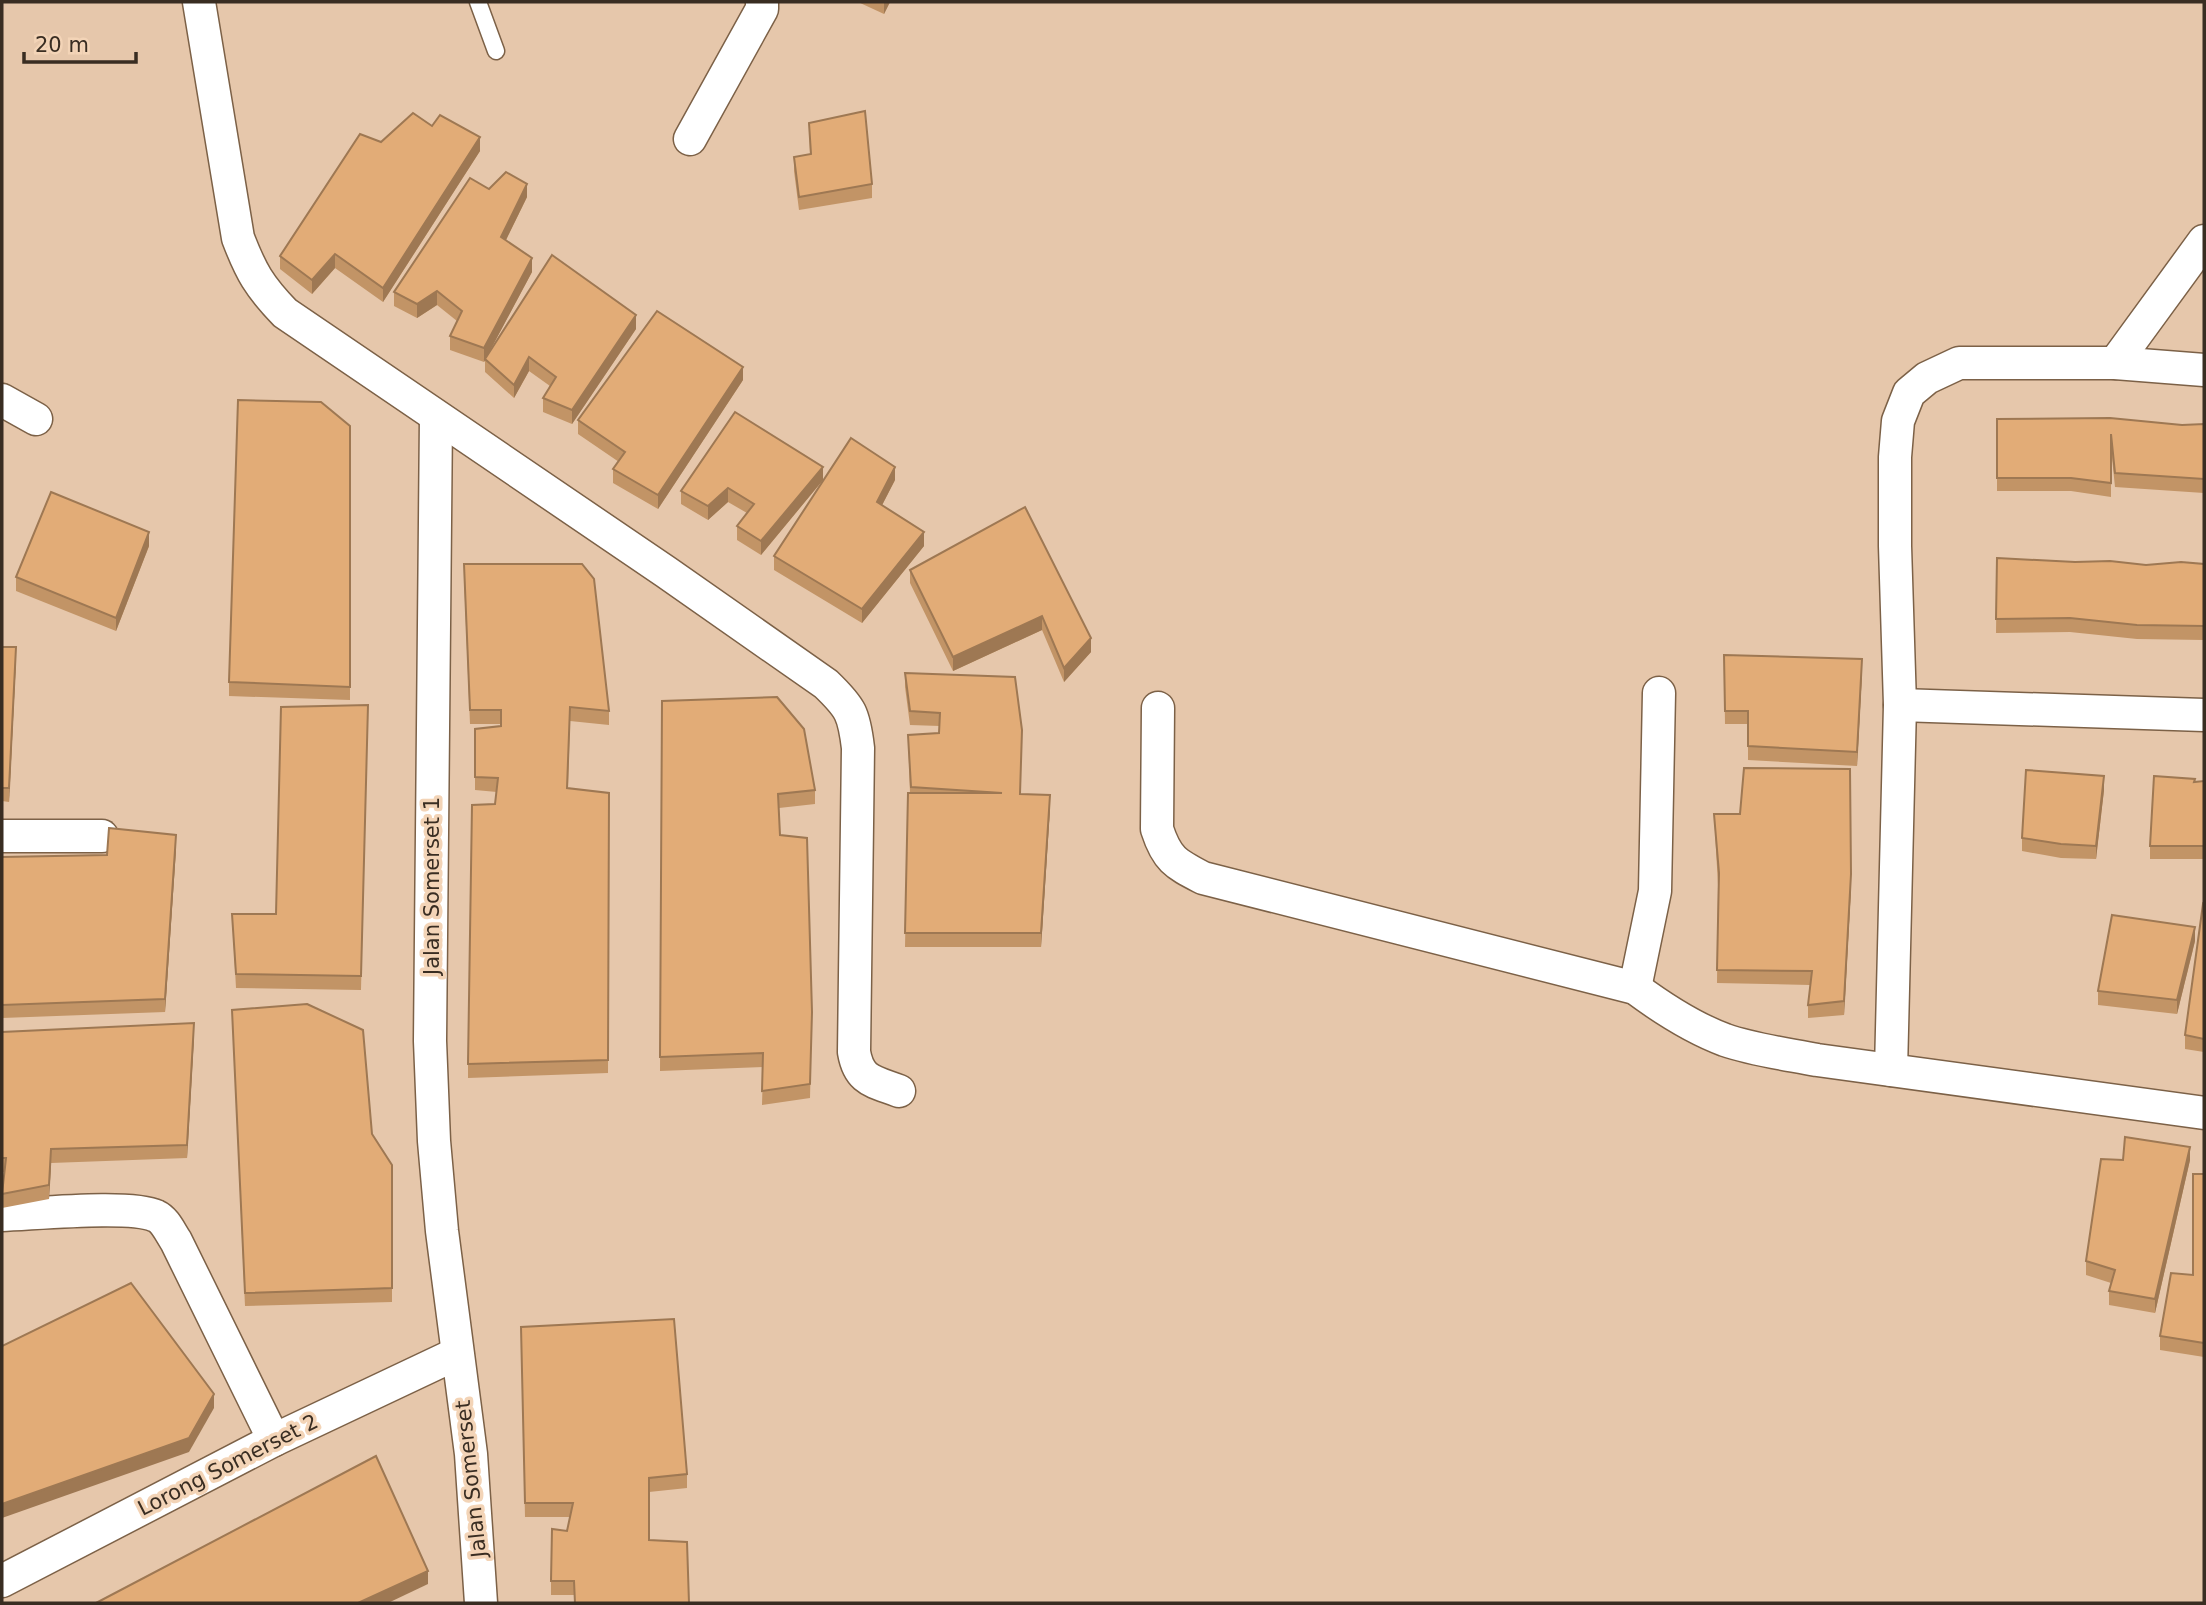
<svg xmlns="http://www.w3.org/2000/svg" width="2206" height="1605" font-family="'DejaVu Sans',sans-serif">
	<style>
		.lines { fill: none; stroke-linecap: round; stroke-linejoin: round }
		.service-casing { stroke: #7c6147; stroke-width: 19 }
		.minor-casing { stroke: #7c6147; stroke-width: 35 }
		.service { stroke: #fff; stroke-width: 16 }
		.minor { stroke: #fff; stroke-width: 32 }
		.wall { fill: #c29466 }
		.shaded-wall { fill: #9e7853 }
		.building { fill: #e2ac77; stroke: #9e7853; stroke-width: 2 }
		.labels { text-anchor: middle; stroke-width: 7; stroke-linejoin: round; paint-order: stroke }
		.street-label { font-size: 21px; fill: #392d22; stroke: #f3d4b7 }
	</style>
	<rect width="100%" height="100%" fill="#e6c7ab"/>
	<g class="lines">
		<defs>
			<path id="service" d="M478,2L496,51"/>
			<g id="minor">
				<path d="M199,2L238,238C251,272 259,286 285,313L666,572L826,684C851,708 854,714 858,748L854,1052C859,1081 873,1081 899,1091"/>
				<path d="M690,139L762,9V2"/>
				<path d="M2115,363L2204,241"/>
				<path d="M2,400L36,419"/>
				<path d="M436,417L430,1041L434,1141L442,1231L471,1454L481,1603"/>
				<path d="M1900,705L2204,715"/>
				<path d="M1158,708L1157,829C1167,860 1176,864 1203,878L1635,988C1662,1008 1693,1028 1725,1040C1754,1050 1786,1054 1817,1060L2204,1113"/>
				<path d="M2,836H102"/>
				<path d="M1635,988L1655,891L1659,693"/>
				<path d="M1891,1070L1900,705L1895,546V457L1898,421L1909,393L1927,378L1959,363H2115L2204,370"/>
				<path d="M2,1215C34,1214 131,1204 156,1216C165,1220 170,1232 176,1241L274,1440"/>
				<path d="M2,1581L274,1440L456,1354"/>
			</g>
		</defs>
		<!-- service casing -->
		<use href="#service" class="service-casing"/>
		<!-- minor casing -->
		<use href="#minor" class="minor-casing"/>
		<!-- service -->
		<use href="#service" class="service"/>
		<!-- minor -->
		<use href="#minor" class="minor"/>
	</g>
	<!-- wall -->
	<g class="wall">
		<path d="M858,2H890L884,14Z"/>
		<path d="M809,123L872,184V198L799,210L794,171V157L810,154Z"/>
		<path d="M432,126L480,151L383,302L335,268L312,294L280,269V256L381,142Z"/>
		<path d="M489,189L527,197L506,240L532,272L488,354L636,329L572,424L543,412V398L550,386L529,371L514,398L485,372V360L484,362L450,350V336L457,321L437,305L417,318L394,306V292Z"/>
		<path d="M743,380L658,509L613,483V469L619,462L578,434V420Z"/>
		<path d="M1997,419L2182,425L2204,424V493L2115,487L2111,448V497L2071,491H1997Z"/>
		<path d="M350,426V700L229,696V682Z"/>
		<path d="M823,480L761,555L737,540V526L747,513L728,502L708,520L681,504V491Z"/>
		<path d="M895,480L882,505L924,546L862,623L774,570V556Z"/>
		<path d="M1025,507L1091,652L1064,682L1042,630L953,671L910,583V570Z"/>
		<path d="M149,546L116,631L16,591V577Z"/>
		<path d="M1997,558L2146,565L2204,564V640L2137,639L2070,632L1996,633Z"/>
		<path d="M464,578L609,711V725L570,721L568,788L609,793L608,1073L468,1078V1064L497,792L475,790V729L501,726V724H470Z"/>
		<path d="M2,647L16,660L9,802L2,801Z"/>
		<path d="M1724,655L1862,673L1857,766L1748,760V724H1725Z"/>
		<path d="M905,673L1021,794L1050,808L1041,947H905L908,793H910L908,735L939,733L940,726L910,725L905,687Z"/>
		<path d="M662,701L815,790V804L779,808L780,835L812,1012L810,1098L762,1105L763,1067L660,1071Z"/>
		<path d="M368,705L361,990L236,988L232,914H276Z"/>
		<path d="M2204,781V859H2150V846L2195,782Z"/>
		<path d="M2104,790L2096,859L2061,858L2022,851V838Z"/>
		<path d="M1714,814H1740L1851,888L1844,1015L1808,1018V1005L1810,985L1717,983L1718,885Z"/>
		<path d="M176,849L165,1012L2,1018V857L107,855Z"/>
		<path d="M2204,905V1052L2185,1049V1035Z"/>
		<path d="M2195,941L2177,1014L2098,1005V991Z"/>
		<path d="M232,1010L372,1134L392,1165V1302L245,1306Z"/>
		<path d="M2,1032L194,1037L187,1158L51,1163L49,1199L2,1208V1194L5,1172H2Z"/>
		<path d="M2123,1160H2190L2155,1313L2109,1305V1291L2111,1283L2086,1275V1261Z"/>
		<path d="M2204,1174V1357L2160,1350V1336L2193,1275Z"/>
		<path d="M521,1327L687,1474V1488L649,1492V1540L689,1603H574V1595H551V1581L567,1531L570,1517H525Z"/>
	</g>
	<!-- shaded-wall -->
	<g class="shaded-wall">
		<path d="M884,2H890L884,14Z"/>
		<path d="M480,137V151L383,302V288Z"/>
		<path d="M527,184V197L501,250V237Z"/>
		<path d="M335,254V268L312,294V280Z"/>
		<path d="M532,258V272L484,362V348Z"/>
		<path d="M437,291V305L417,318V304Z"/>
		<path d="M636,315V329L572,424V410Z"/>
		<path d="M529,357V371L514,398V385Z"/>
		<path d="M743,367V380L658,509V495Z"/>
		<path d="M823,467V480L761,555V541Z"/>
		<path d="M895,467V480L877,515V502Z"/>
		<path d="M728,488V502L708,520V506Z"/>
		<path d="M149,532V546L116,631V618Z"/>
		<path d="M924,532V546L862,623V609Z"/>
		<path d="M1042,616V630L953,671V657Z"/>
		<path d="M1091,638V652L1064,682V668Z"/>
		<path d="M16,647V660L9,802V788Z"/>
		<path d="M1862,659V673L1857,766V752Z"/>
		<path d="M2104,776V790L2096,859V846Z"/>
		<path d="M1050,795V808L1041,947V933Z"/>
		<path d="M176,835V849L165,1012V999Z"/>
		<path d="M1851,874V888L1844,1015V1001Z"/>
		<path d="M2195,927V941L2177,1014V1000Z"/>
		<path d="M194,1023V1037L187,1158V1145Z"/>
		<path d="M2190,1147V1160L2155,1313V1299Z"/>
		<path d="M51,1149V1163L49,1199V1185Z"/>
		<path d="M214,1394V1408L189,1452L2,1518V1504Z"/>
		<path d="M428,1571V1584L388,1603H358Z"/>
	</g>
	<!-- building -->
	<g class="building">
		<path d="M865,111L872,184L799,197L794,157L811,154L809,123Z"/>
		<path d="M413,113L432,126L440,115L480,137L383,288L335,254L312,280L280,256L360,134L381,142Z"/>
		<path d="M506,172L527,184L501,237L532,258L484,348L450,336L462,311L437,291L417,304L394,292L470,178L489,189Z"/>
		<path d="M552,255L636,315L572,410L543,398L556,377L529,357L514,385L485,359Z"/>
		<path d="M657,311L743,367L658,495L613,469L625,452L578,420Z"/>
		<path d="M238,400L321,402L350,426V687L229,682Z"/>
		<path d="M735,412L823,467L761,541L737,526L754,504L728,488L708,506L681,491Z"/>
		<path d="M2110,418L2182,425L2204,424V479L2115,473L2111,434V483L2071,478H1997V419Z"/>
		<path d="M851,438L895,467L877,502L924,532L862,609L774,556Z"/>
		<path d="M51,492L149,532L116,618L16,577Z"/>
		<path d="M1025,507L1091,638L1064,668L1042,616L953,657L910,570Z"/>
		<path d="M1997,558L2075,562L2110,561L2146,565L2181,562L2204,564V626L2137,625L2070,618L1996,619Z"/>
		<path d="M464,564H582L594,579L609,711L570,707L567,788L609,793L608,1060L468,1064L472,805L495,804L498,778L475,777V729L501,726V710H470Z"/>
		<path d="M2,647H16L9,788H2Z"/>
		<path d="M1724,655L1862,659L1857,752L1748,746V711H1725Z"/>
		<path d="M905,673L1015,677L1022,730L1020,794L1050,795L1041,933H905L908,793H1002L911,787L908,735L939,733L940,713L910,711Z"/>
		<path d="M777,697L804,729L815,790L778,794L780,835L807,838L812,1012L810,1084L762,1091L763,1053L660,1057L662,701Z"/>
		<path d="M368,705L361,976L236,974L232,914H276L281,707Z"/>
		<path d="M1744,768L1850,769L1851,874L1844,1001L1808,1005L1812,971L1717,970L1719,873L1714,814H1740Z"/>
		<path d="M2026,770L2104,776L2096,846L2061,844L2022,838Z"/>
		<path d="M2154,776L2195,779L2194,782L2204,781V846H2150Z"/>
		<path d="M109,828L176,835L165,999L2,1005V857L107,855Z"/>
		<path d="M2203,904L2204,905V1039L2185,1035Z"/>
		<path d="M2112,915L2195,927L2177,1000L2098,991Z"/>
		<path d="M307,1004L363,1030L372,1134L392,1165V1288L245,1293L232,1010Z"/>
		<path d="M194,1023L187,1145L51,1149L49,1185L2,1194L6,1158H2V1032Z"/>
		<path d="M2125,1137L2190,1147L2155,1299L2109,1291L2115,1270L2086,1261L2101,1159L2123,1160Z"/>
		<path d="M2193,1174H2204V1343L2160,1336L2171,1273L2193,1275Z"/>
		<path d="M131,1283L214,1394L189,1438L2,1504V1346Z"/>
		<path d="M674,1319L687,1474L649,1478V1540L687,1542L689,1603H575L574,1581H551L552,1529L567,1531L573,1503H525L521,1327Z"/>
		<path d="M376,1456L428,1571L358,1603H96Z"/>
	</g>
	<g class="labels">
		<!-- street labels -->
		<g class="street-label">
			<text transform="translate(432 886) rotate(-90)" y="7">Jalan Somerset 1</text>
			<text transform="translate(228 1465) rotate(-27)" y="7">Lorong Somerset 2</text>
			<text transform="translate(471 1479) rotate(-96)" y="7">Jalan Somerset</text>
		</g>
	</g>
	<!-- border -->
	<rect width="2206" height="1605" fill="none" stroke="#392d22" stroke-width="7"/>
	<!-- scale -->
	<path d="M24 52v10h112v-10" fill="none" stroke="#392d22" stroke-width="3.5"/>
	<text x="35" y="52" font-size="21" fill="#392d22" stroke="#f3d4b7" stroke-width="5" paint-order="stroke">20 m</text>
</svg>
